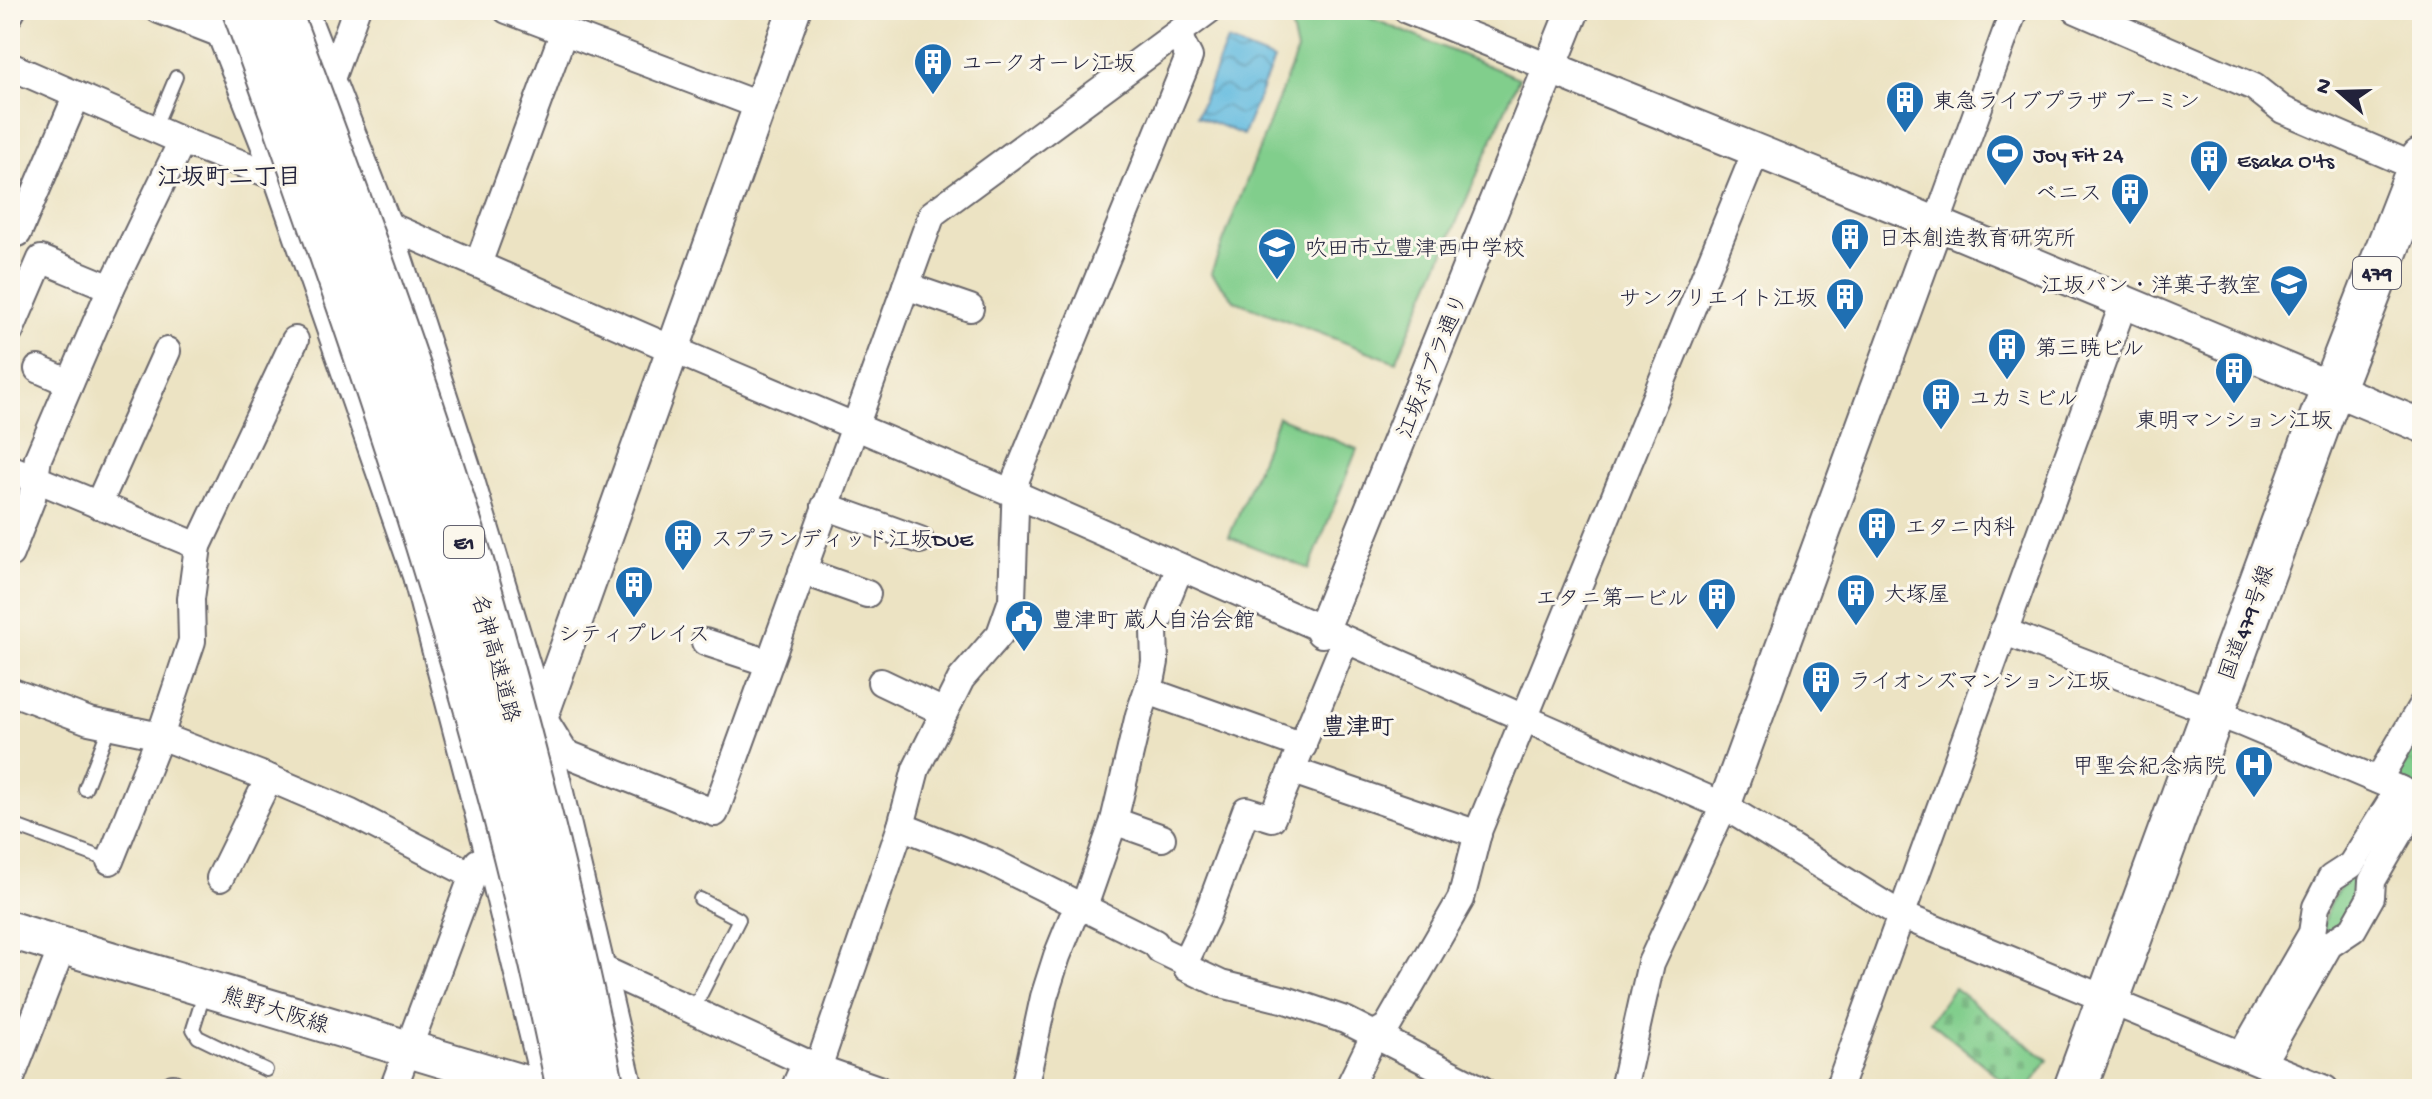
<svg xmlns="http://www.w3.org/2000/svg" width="2432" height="1099" font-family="'Gochi Hand','Klee One',sans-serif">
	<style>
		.grass { fill: #81ce8c; stroke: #527864; stroke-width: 2 }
		.cemetery { fill: url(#cemetery-stones); stroke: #527864; stroke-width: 2 }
		.park { fill: url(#park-crowns); stroke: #527864; stroke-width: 2 }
		.water { fill: url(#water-waves); stroke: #426e8d; stroke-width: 2 }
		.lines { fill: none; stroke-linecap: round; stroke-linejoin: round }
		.service-casing { stroke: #69666b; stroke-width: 16 }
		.minor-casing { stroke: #69666b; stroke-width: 30 }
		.tertiary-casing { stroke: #69666b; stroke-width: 36 }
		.secondary-casing { stroke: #69666b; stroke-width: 40 }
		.trunk-casing { stroke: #69666b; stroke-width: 46 }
		.service { stroke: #fff; stroke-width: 12 }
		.minor { stroke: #fff; stroke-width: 26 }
		.tertiary { stroke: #fff; stroke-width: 32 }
		.secondary { stroke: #fff; stroke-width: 36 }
		.trunk { stroke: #fff; stroke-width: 42 }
		.motorway-bridge-casing { stroke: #69666b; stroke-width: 48; stroke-linecap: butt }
		.motorway-bridge { stroke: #fff; stroke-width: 44 }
		.labels { text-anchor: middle; stroke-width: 6; stroke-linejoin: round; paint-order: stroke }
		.shield { fill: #fbf7ec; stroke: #636270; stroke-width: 2 }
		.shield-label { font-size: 20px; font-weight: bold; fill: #22223b }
		.poi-label { font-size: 22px; fill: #22223b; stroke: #fbf7ec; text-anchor: start }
		.street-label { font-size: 22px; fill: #22223b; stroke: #fbf7ec }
		.neighbourhood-label { font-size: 24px; font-weight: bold; fill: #22223b; stroke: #fbf7ec }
	</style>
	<defs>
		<pattern id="cemetery-stones" width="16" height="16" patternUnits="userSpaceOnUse" patternTransform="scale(2)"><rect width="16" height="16" fill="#81ce8c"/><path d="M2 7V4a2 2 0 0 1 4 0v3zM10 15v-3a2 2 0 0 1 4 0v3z" fill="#6fb17a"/></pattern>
		<pattern id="park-crowns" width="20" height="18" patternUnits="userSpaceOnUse" patternTransform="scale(2)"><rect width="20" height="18" fill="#81ce8c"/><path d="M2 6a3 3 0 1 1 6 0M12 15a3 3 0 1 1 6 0" fill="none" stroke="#6fb17a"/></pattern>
		<pattern id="water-waves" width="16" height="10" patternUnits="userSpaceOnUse" patternTransform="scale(2)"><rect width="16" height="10" fill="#61badf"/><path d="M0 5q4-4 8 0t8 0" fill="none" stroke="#5097b6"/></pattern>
	</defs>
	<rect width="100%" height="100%" fill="#fbf7ec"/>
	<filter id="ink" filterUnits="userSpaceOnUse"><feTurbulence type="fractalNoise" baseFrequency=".0125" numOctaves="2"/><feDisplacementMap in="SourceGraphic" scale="16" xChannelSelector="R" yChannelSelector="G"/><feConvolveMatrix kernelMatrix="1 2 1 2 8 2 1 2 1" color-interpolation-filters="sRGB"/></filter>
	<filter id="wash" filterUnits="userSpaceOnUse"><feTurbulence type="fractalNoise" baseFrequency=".006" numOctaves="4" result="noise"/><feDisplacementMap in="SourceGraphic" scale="32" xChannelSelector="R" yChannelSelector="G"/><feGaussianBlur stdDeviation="1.8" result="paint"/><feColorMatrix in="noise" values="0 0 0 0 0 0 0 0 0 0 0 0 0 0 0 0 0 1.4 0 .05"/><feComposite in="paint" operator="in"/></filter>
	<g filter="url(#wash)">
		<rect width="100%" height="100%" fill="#ece3c3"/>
		<!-- grass -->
		<g class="grass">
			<path d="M1263,10H1351L1519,78L1396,362L1235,301L1211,273L1297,51L1291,24Z"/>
			<path d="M1278,417L1357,449L1309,569L1229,537Z"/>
			<path d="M2353,874L2362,879C2357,904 2349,919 2330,935L2322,931C2326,906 2334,891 2353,874Z"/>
		</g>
		<!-- cemetery -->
		<path class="cemetery" d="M1954,988L2048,1060L2028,1089H2013L1930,1021Z"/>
		<!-- park -->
		<path class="park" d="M2422,724V790L2401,781L2397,766Z"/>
		<!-- water -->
		<path class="water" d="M1227,41L1274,60L1243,135L1197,116Z"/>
	</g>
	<g filter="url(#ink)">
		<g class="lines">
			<defs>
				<g id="service">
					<path d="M154,129L176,77"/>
					<path d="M85,789L110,725"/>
					<path d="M10,824L110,861"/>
					<path d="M205,991L193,1029L198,1037L266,1070"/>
					<path d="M692,1012L739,919L700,899"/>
				</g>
				<g id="minor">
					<path d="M159,10L221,34"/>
					<path d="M211,10L277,177L416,576L486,843L546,1089"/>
					<path d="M304,10L388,225L467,467L542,716L630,1089"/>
					<path d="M507,10L758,105"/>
					<path d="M1407,10L1551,68"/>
					<path d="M2076,10L2254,87L2283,110L2418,168"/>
					<path d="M10,14L12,10"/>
					<path d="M10,66L182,141L277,177L672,349L1015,494L1724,806L1901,915L2325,1089"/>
					<path d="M331,79L356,10"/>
					<path d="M1936,225L2014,10"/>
					<path d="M18,233L77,95"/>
					<path d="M478,264L564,31"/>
					<path d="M906,286L970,308"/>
					<path d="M10,331L41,259L111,288"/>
					<path d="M38,369L70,383"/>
					<path d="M10,468L198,546"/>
					<path d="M98,505L167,351"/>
					<path d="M825,506L920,540"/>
					<path d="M10,554L32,498L38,458L111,288L182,141"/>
					<path d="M802,571L867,594"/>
					<path d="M2003,631L2242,723L2422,799"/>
					<path d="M705,642L769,663"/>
					<path d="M881,682L944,712"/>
					<path d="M10,691L89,721L160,736L269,778L351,813L472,875"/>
					<path d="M1148,691L1303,746"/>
					<path d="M542,716L565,753L715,813L932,214L1209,10"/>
					<path d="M1293,771L1478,834"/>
					<path d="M2378,780L2422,705"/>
					<path d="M1114,821L1162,838"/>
					<path d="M901,826L992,862L1155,943L1160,950L1185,962L1187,968L1221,984L1286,1000L1345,1020L1481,1089"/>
					<path d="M110,861L160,736L192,641L191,599L198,546L295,340"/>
					<path d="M220,878L269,778"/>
					<path d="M1185,962L1206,918L1246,810L1272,818L1345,641"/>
					<path d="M600,968L818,1068L878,1089"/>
					<path d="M2242,1054L2312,933L2316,907L2331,878L2351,865L2399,789"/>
					<path d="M2262,1063L2329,945L2353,929L2371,897L2372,881L2420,799"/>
					<path d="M818,1068L901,826L916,769L961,679L1000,634L1012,600L1016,479L1189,57L1177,34"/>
					<path d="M10,1081L63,945"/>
					<path d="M173,1089V1088"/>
					<path d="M393,1089L478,862"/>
					<path d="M794,1089L806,1062"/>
					<path d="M1024,1089L1044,997L1057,956L1072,919L1087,898L1114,821L1139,715L1152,677L1155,662L1154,631L1180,567"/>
					<path d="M1348,1089L1375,1034L1387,1027L1461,899L1479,829L1756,151"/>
					<path d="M1623,1089L1651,963L1724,806"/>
					<path d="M1838,1089L2124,302"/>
				</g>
				<g id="tertiary">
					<path d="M1551,68L1911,213L2422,426"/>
					<path d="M1322,631L1573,10"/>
					<path d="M542,716L794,10"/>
					<path d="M1724,806L1936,225"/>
				</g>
				<path id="secondary" d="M10,930L542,1089"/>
				<path id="trunk" d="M2075,1089L2321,418L2422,159"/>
			</defs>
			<!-- service casing -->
			<use href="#service" class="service-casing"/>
			<!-- minor casing -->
			<use href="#minor" class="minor-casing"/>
			<!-- tertiary casing -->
			<use href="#tertiary" class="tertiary-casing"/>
			<!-- secondary casing -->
			<use href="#secondary" class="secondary-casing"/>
			<!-- trunk casing -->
			<use href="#trunk" class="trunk-casing"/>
			<!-- service -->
			<use href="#service" class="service"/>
			<!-- minor -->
			<use href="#minor" class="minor"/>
			<!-- tertiary -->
			<use href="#tertiary" class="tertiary"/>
			<!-- secondary -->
			<use href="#secondary" class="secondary"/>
			<!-- trunk -->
			<use href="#trunk" class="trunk"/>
			<defs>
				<g id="motorway-bridge">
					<path d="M245,10C374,365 495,718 569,1089"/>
					<path d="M278,10C351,206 425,402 483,603C528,763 569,925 602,1089"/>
				</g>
			</defs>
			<!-- motorway-bridge casing -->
			<use href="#motorway-bridge" class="motorway-bridge-casing"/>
			<!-- motorway-bridge -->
			<use href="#motorway-bridge" class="motorway-bridge"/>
		</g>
	</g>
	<!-- icons -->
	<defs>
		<symbol id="building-pin" viewBox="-11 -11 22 30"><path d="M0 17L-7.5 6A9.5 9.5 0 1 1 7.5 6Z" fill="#1f6fb2" stroke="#fbf7ec"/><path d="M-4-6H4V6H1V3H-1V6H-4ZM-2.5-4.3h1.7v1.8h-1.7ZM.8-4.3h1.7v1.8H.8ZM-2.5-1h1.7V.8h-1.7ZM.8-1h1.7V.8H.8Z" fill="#fff"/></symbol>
		<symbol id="stadium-pin" viewBox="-11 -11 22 30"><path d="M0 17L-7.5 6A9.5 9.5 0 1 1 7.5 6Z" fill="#1f6fb2" stroke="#fbf7ec"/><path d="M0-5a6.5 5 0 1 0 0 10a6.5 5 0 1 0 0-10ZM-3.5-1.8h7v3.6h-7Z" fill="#fff"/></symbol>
		<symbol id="school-pin" viewBox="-11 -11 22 30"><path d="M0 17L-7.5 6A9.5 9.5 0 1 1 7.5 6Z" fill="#1f6fb2" stroke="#fbf7ec"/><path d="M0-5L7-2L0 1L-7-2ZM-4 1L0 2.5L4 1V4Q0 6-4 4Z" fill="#fff"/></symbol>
		<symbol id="civic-pin" viewBox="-11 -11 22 30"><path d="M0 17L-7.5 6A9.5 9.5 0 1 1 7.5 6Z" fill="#1f6fb2" stroke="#fbf7ec"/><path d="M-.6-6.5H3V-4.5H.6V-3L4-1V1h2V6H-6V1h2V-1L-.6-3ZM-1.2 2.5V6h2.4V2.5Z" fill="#fff"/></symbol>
		<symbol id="hospital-pin" viewBox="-11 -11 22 30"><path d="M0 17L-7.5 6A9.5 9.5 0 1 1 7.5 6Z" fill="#1f6fb2" stroke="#fbf7ec"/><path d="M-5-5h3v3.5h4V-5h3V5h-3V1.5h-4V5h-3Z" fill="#fff"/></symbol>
	</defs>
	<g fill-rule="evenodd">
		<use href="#building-pin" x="911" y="40" width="44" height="60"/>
		<use href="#building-pin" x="1883" y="78" width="44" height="60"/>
		<use href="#stadium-pin" x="1983" y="131" width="44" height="60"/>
		<use href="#building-pin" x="2187" y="137" width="44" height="60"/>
		<use href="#building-pin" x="2108" y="170" width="44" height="60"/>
		<use href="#building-pin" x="1828" y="215" width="44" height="60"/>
		<use href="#school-pin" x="1255" y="225" width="44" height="60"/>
		<use href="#school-pin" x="2267" y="262" width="44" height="60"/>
		<use href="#building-pin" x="1823" y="275" width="44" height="60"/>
		<use href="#building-pin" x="1985" y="325" width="44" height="60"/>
		<use href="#building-pin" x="2212" y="349" width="44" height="60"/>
		<use href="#building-pin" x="1919" y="375" width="44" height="60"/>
		<use href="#building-pin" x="1855" y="504" width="44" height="60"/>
		<use href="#building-pin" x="661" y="516" width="44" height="60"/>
		<use href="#building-pin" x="612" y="563" width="44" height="60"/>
		<use href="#building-pin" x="1834" y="571" width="44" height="60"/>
		<use href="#building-pin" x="1695" y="575" width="44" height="60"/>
		<use href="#civic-pin" x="1002" y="597" width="44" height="60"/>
		<use href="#building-pin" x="1799" y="658" width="44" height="60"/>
		<use href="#hospital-pin" x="2232" y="743" width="44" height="60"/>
	</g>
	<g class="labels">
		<!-- shield labels -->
		<g class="shield">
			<rect x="2353" y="257" width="48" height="32" rx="6"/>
			<rect x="444" y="526" width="40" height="32" rx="6"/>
		</g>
		<g class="shield-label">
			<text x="2377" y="280">479</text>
			<text x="464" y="549">E1</text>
		</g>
		<!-- poi labels -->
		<g class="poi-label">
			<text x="961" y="70">ユークオーレ江坂</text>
			<text x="1933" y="108">東急ライブプラザ ブーミン</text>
			<text x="2033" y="161">Joy Fit 24</text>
			<text x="2237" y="167">Esaka O'ts</text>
			<text x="2102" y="200" text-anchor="end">ベニス</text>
			<text x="1878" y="245">日本創造教育研究所</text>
			<text x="1305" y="255">吹田市立豊津西中学校</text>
			<text x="2261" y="292" text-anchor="end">江坂パン・洋菓子教室</text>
			<text x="1817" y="305" text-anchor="end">サンクリエイト江坂</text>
			<text x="2035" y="355">第三暁ビル</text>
			<text x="1969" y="405">ユカミビル</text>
			<text x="2234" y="427" text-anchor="middle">東明マンション江坂</text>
			<text x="1905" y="534">エタニ内科</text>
			<text x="711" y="546">スプランディッド江坂DUE</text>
			<text x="1884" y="601">大塚屋</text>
			<text x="1689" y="605" text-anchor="end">エタニ第一ビル</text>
			<text x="1052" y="627">豊津町 蔵人自治会館</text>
			<text x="634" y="641" text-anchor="middle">シティプレイス</text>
			<text x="1849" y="688">ライオンズマンション江坂</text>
			<text x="2226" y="773" text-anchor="end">甲聖会紀念病院</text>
		</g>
		<!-- street labels -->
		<g class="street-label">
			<text transform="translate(1431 365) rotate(-68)" y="8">江坂ポプラ通り</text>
			<text transform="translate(2245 622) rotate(-70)" y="8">国道479号線</text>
			<text transform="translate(497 658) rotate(75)" y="8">名神高速道路</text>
			<text transform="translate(276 1009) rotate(17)" y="8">熊野大阪線</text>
		</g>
		<!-- neighbourhood labels -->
		<g class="neighbourhood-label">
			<text x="229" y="184">江坂町二丁目</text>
			<text x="1358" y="734">豊津町</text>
		</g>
	</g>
	<!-- margin -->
	<rect width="2432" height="1099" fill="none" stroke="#fbf7ec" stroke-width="40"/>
	<!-- north arrow -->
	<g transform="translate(2340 92) rotate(290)" stroke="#fbf7ec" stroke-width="6" paint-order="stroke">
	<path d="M0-6L14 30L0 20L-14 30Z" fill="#22223b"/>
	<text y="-12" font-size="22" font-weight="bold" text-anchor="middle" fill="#22223b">N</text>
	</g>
</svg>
